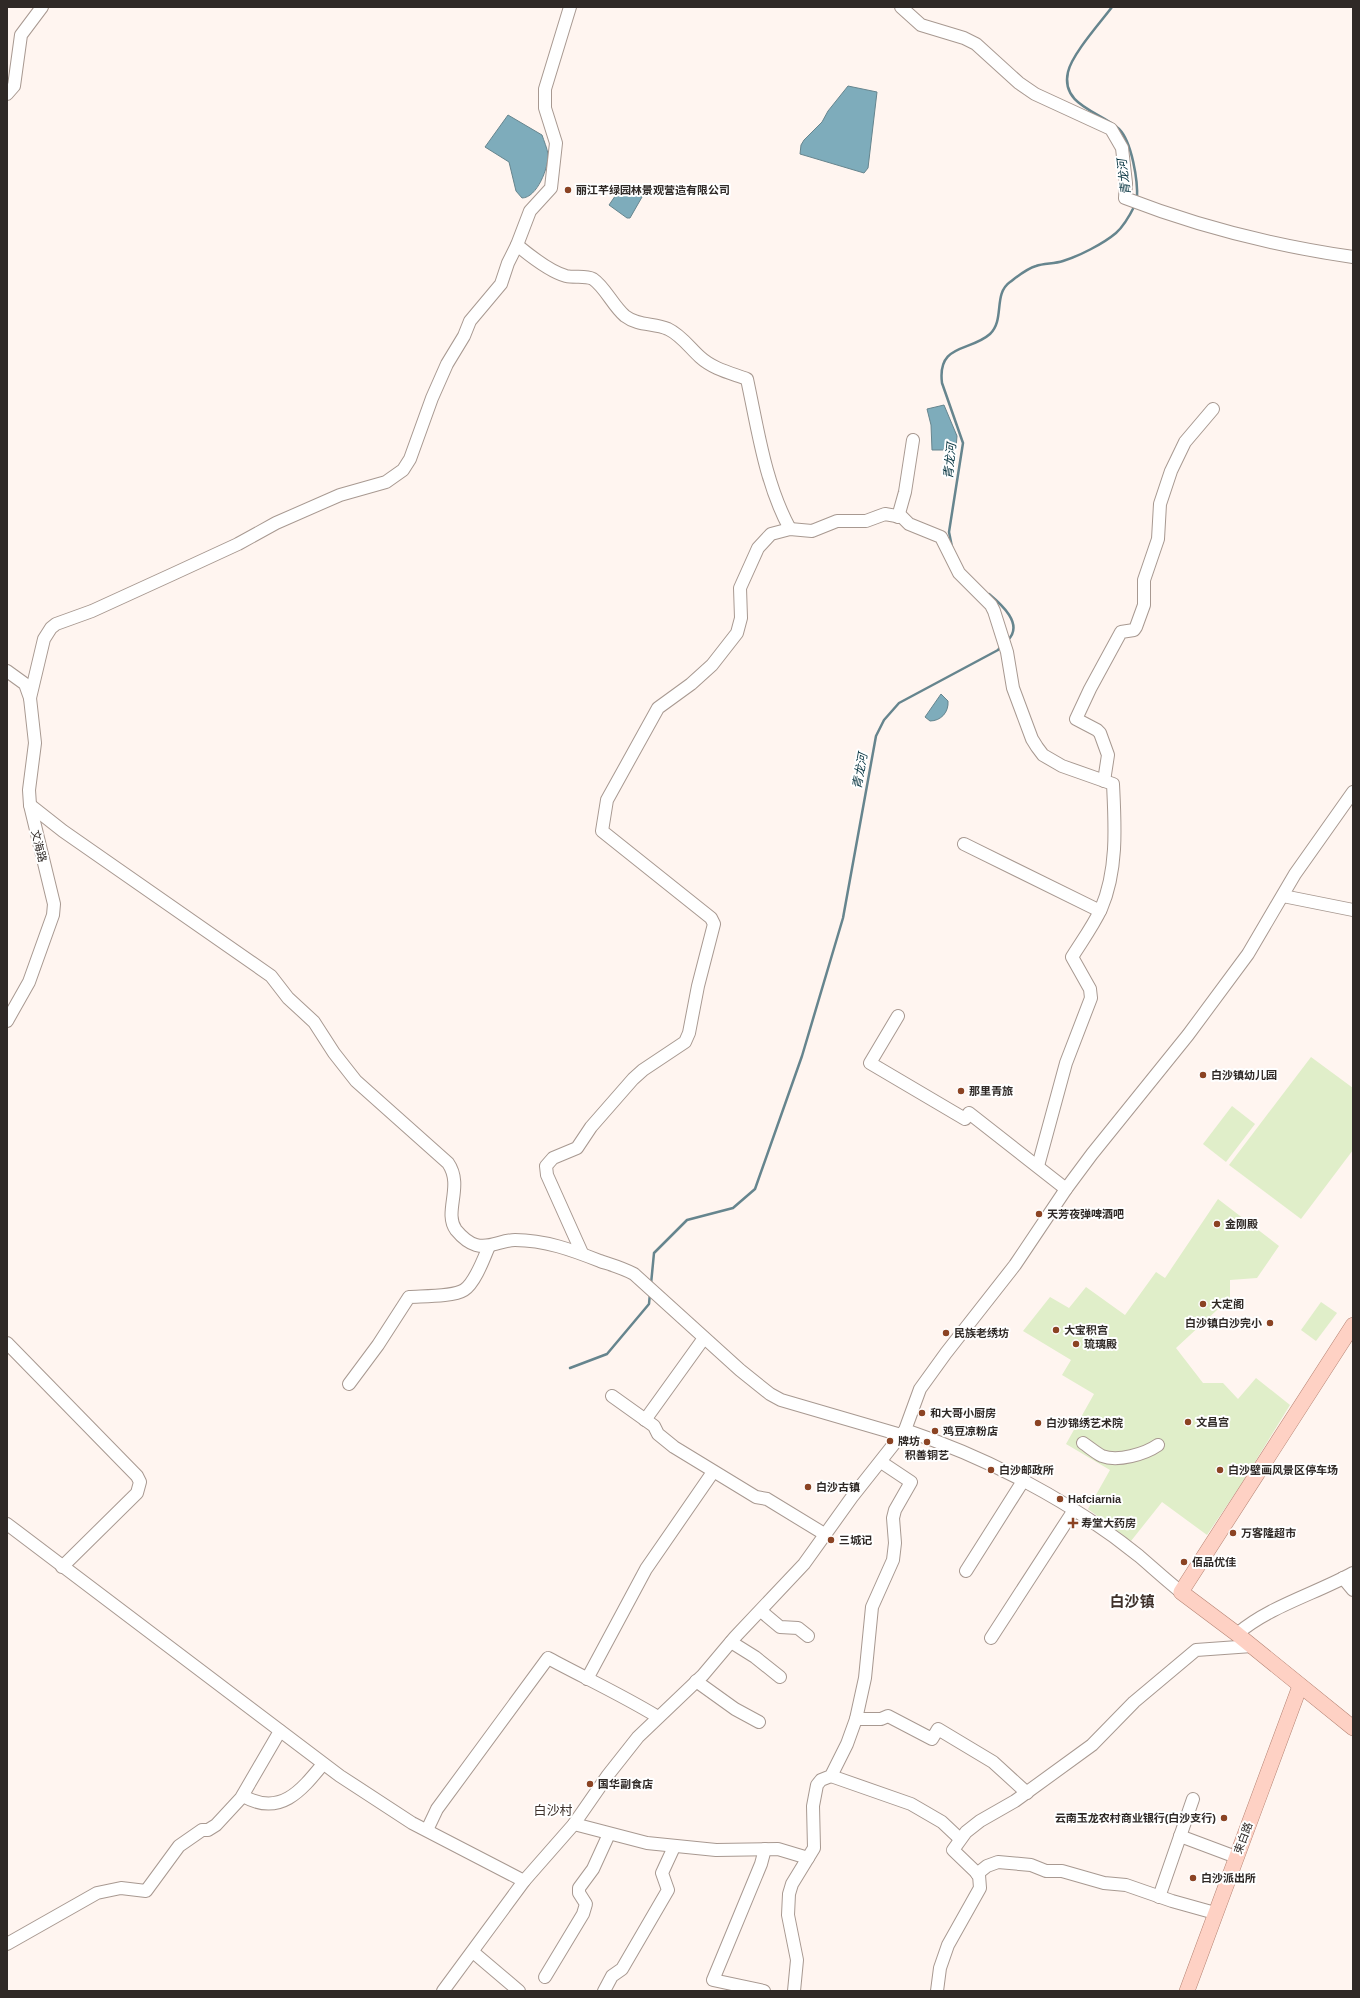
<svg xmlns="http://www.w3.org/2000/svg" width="1360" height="1998" font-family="Helvetica,'Noto Sans SC',sans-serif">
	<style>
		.green { fill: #e0eec9 }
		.water { fill: #7eacbb; stroke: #66858e }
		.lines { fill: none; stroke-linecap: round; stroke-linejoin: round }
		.stream { stroke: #66858e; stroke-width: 2.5 }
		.minor-casing { stroke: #a89991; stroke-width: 14 }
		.major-casing { stroke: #b58373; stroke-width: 16 }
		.minor { stroke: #fff; stroke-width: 12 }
		.major { stroke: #fed1c4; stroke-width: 15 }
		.poi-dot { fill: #8b4323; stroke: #fff; stroke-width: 1.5 }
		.labels { text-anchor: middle; stroke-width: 4; stroke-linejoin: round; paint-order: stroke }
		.poi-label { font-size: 11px; font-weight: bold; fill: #2f2926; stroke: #fff; text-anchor: start }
		.street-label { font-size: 11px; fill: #2f2926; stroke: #fff }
		.water-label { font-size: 12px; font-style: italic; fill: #073440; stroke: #fff }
		.quarter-label { font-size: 13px; fill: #3e312b; stroke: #fff }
		.district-label { font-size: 15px; font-weight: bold; fill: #3e312b; stroke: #fff }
	</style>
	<rect width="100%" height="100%" fill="#fff5f0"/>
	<!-- green -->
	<g class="green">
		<path d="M1311,1057L1353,1088V1150L1301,1219L1229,1165Z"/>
		<path d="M1232,1106L1255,1124L1226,1162L1203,1144Z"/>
		<path d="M1218,1199L1279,1246L1257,1278L1230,1280V1298L1176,1348L1203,1383H1223L1238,1399L1256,1378L1290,1405L1242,1483L1207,1535L1162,1502L1131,1541L1088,1509L1110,1470L1066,1444L1094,1394L1062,1375L1071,1360L1023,1331L1050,1297L1069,1308L1086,1287L1125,1315L1156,1272L1165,1278Z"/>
		<path d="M1321,1302L1337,1313L1316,1341L1301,1330Z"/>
	</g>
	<!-- water -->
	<g class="water">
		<path d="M848,86L877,92L868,168L864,173L800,154L801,145L804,140L822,122L828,111Z"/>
		<path d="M508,115L542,135C544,141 547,148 548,154C549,167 537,198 522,198L516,191L509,162L485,147Z"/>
		<path d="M622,186L642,197L630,218H627L609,205Z"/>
		<path d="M944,405L957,436L956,448L954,450H932L931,425L927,409Z"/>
		<path d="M941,694L948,701C949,712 941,721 930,721L925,717Z"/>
	</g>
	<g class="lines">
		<!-- stream -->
		<g class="stream">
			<path d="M1112,7C1100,23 1072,54 1068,72C1060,106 1102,112 1119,129C1132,142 1138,181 1137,199"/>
			<path d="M952,547L949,532L963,443L942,383C937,343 970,352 990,334C1005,320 993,294 1010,282C1018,276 1026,269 1036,266C1044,263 1054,264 1063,261C1079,256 1103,244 1116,233C1124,226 1130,215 1135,205"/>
			<path d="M989,594C1001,604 1024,624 1008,640"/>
			<path d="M651,1284L654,1253L687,1220L733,1208L755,1189L802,1056L843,918L876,736L884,720L899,703L998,650L1001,646"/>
			<path d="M570,1368L607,1354L649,1304L650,1293"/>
		</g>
		<defs>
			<g id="minor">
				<path d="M901,7L921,25L964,38L976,44L1019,83L1035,94L1111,129L1122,148L1126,183L1125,198C1197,226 1276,246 1353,257"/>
				<path d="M7,94L14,86L21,35L42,7"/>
				<path d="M517,245C529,255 551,272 566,276C575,278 585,275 593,279C605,287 613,306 625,316C638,326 654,323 668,329C681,335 690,348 700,357C713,369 731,373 747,379C758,430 765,483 790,529"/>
				<path d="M898,517L905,492L913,440"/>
				<path d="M7,671L25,684L30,698L35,743L29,790L30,805L54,904L53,915L29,982L7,1021"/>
				<path d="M30,698L44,639L51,628L56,624L92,611L173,574L238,544L276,523L340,495L386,482L403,470L410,459L432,398L447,364L464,336L470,321L501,284L508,263L517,245L530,211L551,188L556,143L545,108V89L570,7"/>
				<path d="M1104,781L1108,755L1100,733L1097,730L1076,719L1090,689L1121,632L1134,630L1136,627L1144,605V580L1158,539L1160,504L1171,471L1185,442L1213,409"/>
				<path d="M30,805L63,831L271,976L288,998L314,1022L334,1053L356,1081L448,1163C464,1186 443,1212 456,1230C461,1236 469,1243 476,1245C490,1249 501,1240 515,1240C545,1240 572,1250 600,1261C612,1265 623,1268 634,1274L740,1370L770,1394L781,1400L901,1435"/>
				<path d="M964,844L1100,911"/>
				<path d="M1283,896L1353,910"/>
				<path d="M898,1016L870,1063L965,1119L969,1113L1066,1189"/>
				<path d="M582,1253L547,1175L546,1166L553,1158L577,1148L591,1127L633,1079L643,1070L685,1042L689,1033L698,986L714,924L711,918L602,831L607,800L658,708L691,684L712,665L737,633L741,618L740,588L758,548L771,534L790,529L812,531L837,521H866L885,514L902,517L909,524L941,537L959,573L991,605L994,611L1007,652L1013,688L1032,739L1037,747L1043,755L1062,766L1113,784C1115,825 1118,870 1101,909C1093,926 1082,941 1072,957L1090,989L1091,998L1066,1063L1038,1166"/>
				<path d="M7,1343L137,1476L140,1482L137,1493L62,1567"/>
				<path d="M349,1384L378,1345L409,1297C422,1296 453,1297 464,1290C475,1283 484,1258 489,1246"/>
				<path d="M612,1396L654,1426L658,1434L674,1447L756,1497L767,1499L826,1535"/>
				<path d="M645,1420L704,1338"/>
				<path d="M905,1430C988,1458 1071,1501 1139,1556C1153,1568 1166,1580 1181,1592"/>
				<path d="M1083,1443C1089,1447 1096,1453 1102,1456C1118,1462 1145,1454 1158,1445"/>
				<path d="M7,1524L340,1776L412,1823L524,1881"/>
				<path d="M966,1571L1023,1481"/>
				<path d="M1343,1578L1353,1590"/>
				<path d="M761,1611L780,1627L798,1628L808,1636"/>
				<path d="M1237,1634C1270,1606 1315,1594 1353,1573"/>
				<path d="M991,1638L1074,1510"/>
				<path d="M731,1642L755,1657L780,1677"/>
				<path d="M587,1679L646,1569L713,1472"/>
				<path d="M696,1681L735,1709L759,1722"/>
				<path d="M856,1719H881L888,1716L932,1739L938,1729L993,1762L1027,1793"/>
				<path d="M831,1776L911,1804L942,1822L960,1839"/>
				<path d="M243,1796C280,1817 301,1791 323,1764"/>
				<path d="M574,1824L647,1843L716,1850L778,1849L808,1858"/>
				<path d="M427,1830L437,1809L548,1658C585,1678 622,1695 658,1717"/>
				<path d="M1180,1836L1236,1857"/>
				<path d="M977,1874L987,1866L998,1862L1031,1865L1046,1871H1062L1104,1883L1126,1885L1172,1901L1215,1913"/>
				<path d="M1159,1897L1193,1799"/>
				<path d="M7,1944L97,1893L121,1888L146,1891L179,1846L202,1830H208L216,1825L241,1798L280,1731"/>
				<path d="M473,1952L519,1991"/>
				<path d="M545,1977L583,1914L586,1904L579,1893V1888L593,1869L609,1834"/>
				<path d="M443,1991L524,1881L574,1824L608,1775L638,1737L703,1675L735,1637L804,1564L852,1497L905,1430L920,1389L946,1353L1015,1265L1066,1189L1092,1154L1188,1035L1248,954L1295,874L1353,792"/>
				<path d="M604,1991L612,1976L622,1969L668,1890L662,1873L674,1847"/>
				<path d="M764,1991L713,1980L761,1864L765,1849"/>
				<path d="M794,1991L797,1960L788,1915L789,1894L792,1884L814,1848L813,1806L817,1785L821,1780L831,1776L847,1744L856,1719L865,1678L872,1607L893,1560L895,1543L893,1518L895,1510L911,1482L881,1462"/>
				<path d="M937,1991L940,1968L948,1945L980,1888L979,1875L953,1850L966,1832L980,1821L1015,1801L1092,1745L1134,1702L1196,1650L1252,1646"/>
			</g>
			<g id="major">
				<path d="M1353,1325L1181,1592L1237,1634L1353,1728"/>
				<path d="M1187,1991L1300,1686"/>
			</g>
		</defs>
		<!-- minor casing -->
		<use href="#minor" class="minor-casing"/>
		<!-- major casing -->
		<use href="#major" class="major-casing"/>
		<!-- minor -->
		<use href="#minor" class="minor"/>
		<!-- major -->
		<use href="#major" class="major"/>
	</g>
	<!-- markers -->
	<g class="poi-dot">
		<circle cx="568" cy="190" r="4"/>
		<circle cx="1203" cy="1075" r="4"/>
		<circle cx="961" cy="1091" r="4"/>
		<circle cx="1039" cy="1214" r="4"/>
		<circle cx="1217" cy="1224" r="4"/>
		<circle cx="1203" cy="1304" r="4"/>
		<circle cx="1270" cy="1323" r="4"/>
		<circle cx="1056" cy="1330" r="4"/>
		<circle cx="946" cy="1333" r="4"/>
		<circle cx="1076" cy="1344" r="4"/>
		<circle cx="922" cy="1413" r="4"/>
		<circle cx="1188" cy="1422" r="4"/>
		<circle cx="1038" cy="1423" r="4"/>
		<circle cx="935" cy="1431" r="4"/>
		<circle cx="890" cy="1441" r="4"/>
		<circle cx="927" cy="1442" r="4"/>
		<circle cx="991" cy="1470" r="4"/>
		<circle cx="1220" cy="1470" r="4"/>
		<circle cx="808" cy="1487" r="4"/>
		<circle cx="1060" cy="1499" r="4"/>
		<path d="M1071 1517h4v4h4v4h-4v4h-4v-4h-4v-4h4z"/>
		<circle cx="1233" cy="1533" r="4"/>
		<circle cx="831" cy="1540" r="4"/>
		<circle cx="1184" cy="1562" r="4"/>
		<circle cx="590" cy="1784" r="4"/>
		<circle cx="1224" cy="1818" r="4"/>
		<circle cx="1193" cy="1878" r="4"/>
	</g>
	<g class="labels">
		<!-- poi labels -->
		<g class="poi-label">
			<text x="576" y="194">丽江芊绿园林景观营造有限公司</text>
			<text x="1211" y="1079">白沙镇幼儿园</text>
			<text x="969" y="1095">那里青旅</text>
			<text x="1047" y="1218">天芳夜弹啤酒吧</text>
			<text x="1225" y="1228">金刚殿</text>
			<text x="1211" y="1308">大定阁</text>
			<text x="1262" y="1327" text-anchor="end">白沙镇白沙完小</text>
			<text x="1064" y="1334">大宝积宫</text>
			<text x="954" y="1337">民族老绣坊</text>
			<text x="1084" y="1348">琉璃殿</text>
			<text x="930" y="1417">和大哥小厨房</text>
			<text x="1196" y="1426">文昌宫</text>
			<text x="1046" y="1427">白沙锦绣艺术院</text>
			<text x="943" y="1435">鸡豆凉粉店</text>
			<text x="898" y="1445">牌坊</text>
			<text x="927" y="1459" text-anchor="middle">积善铜艺</text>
			<text x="999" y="1474">白沙邮政所</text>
			<text x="1228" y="1474">白沙壁画风景区停车场</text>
			<text x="816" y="1491">白沙古镇</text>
			<text x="1068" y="1503">Hafciarnia</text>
			<text x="1081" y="1527">寿堂大药房</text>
			<text x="1241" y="1537">万客隆超市</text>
			<text x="839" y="1544">三城记</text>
			<text x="1192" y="1566">佰品优佳</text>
			<text x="598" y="1788">国华副食店</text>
			<text x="1216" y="1822" text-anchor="end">云南玉龙农村商业银行(白沙支行)</text>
			<text x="1201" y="1882">白沙派出所</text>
		</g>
		<!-- street labels -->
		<g class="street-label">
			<text transform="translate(39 846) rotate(76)" y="4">文海路</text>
			<text transform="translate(1243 1838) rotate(-70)" y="4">束白路</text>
		</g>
		<!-- water labels -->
		<g class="water-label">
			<text transform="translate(1124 177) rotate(-97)" y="4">青龙河</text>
			<text transform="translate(950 461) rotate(-84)" y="4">青龙河</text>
			<text transform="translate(860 771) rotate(-80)" y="4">青龙河</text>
		</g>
		<!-- quarter labels -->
		<g class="quarter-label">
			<text x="553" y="1815">白沙村</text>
		</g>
		<!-- district labels -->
		<g class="district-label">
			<text x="1132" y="1607">白沙镇</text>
		</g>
	</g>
	<!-- border -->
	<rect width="1360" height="1998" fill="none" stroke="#2f2926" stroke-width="16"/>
</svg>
